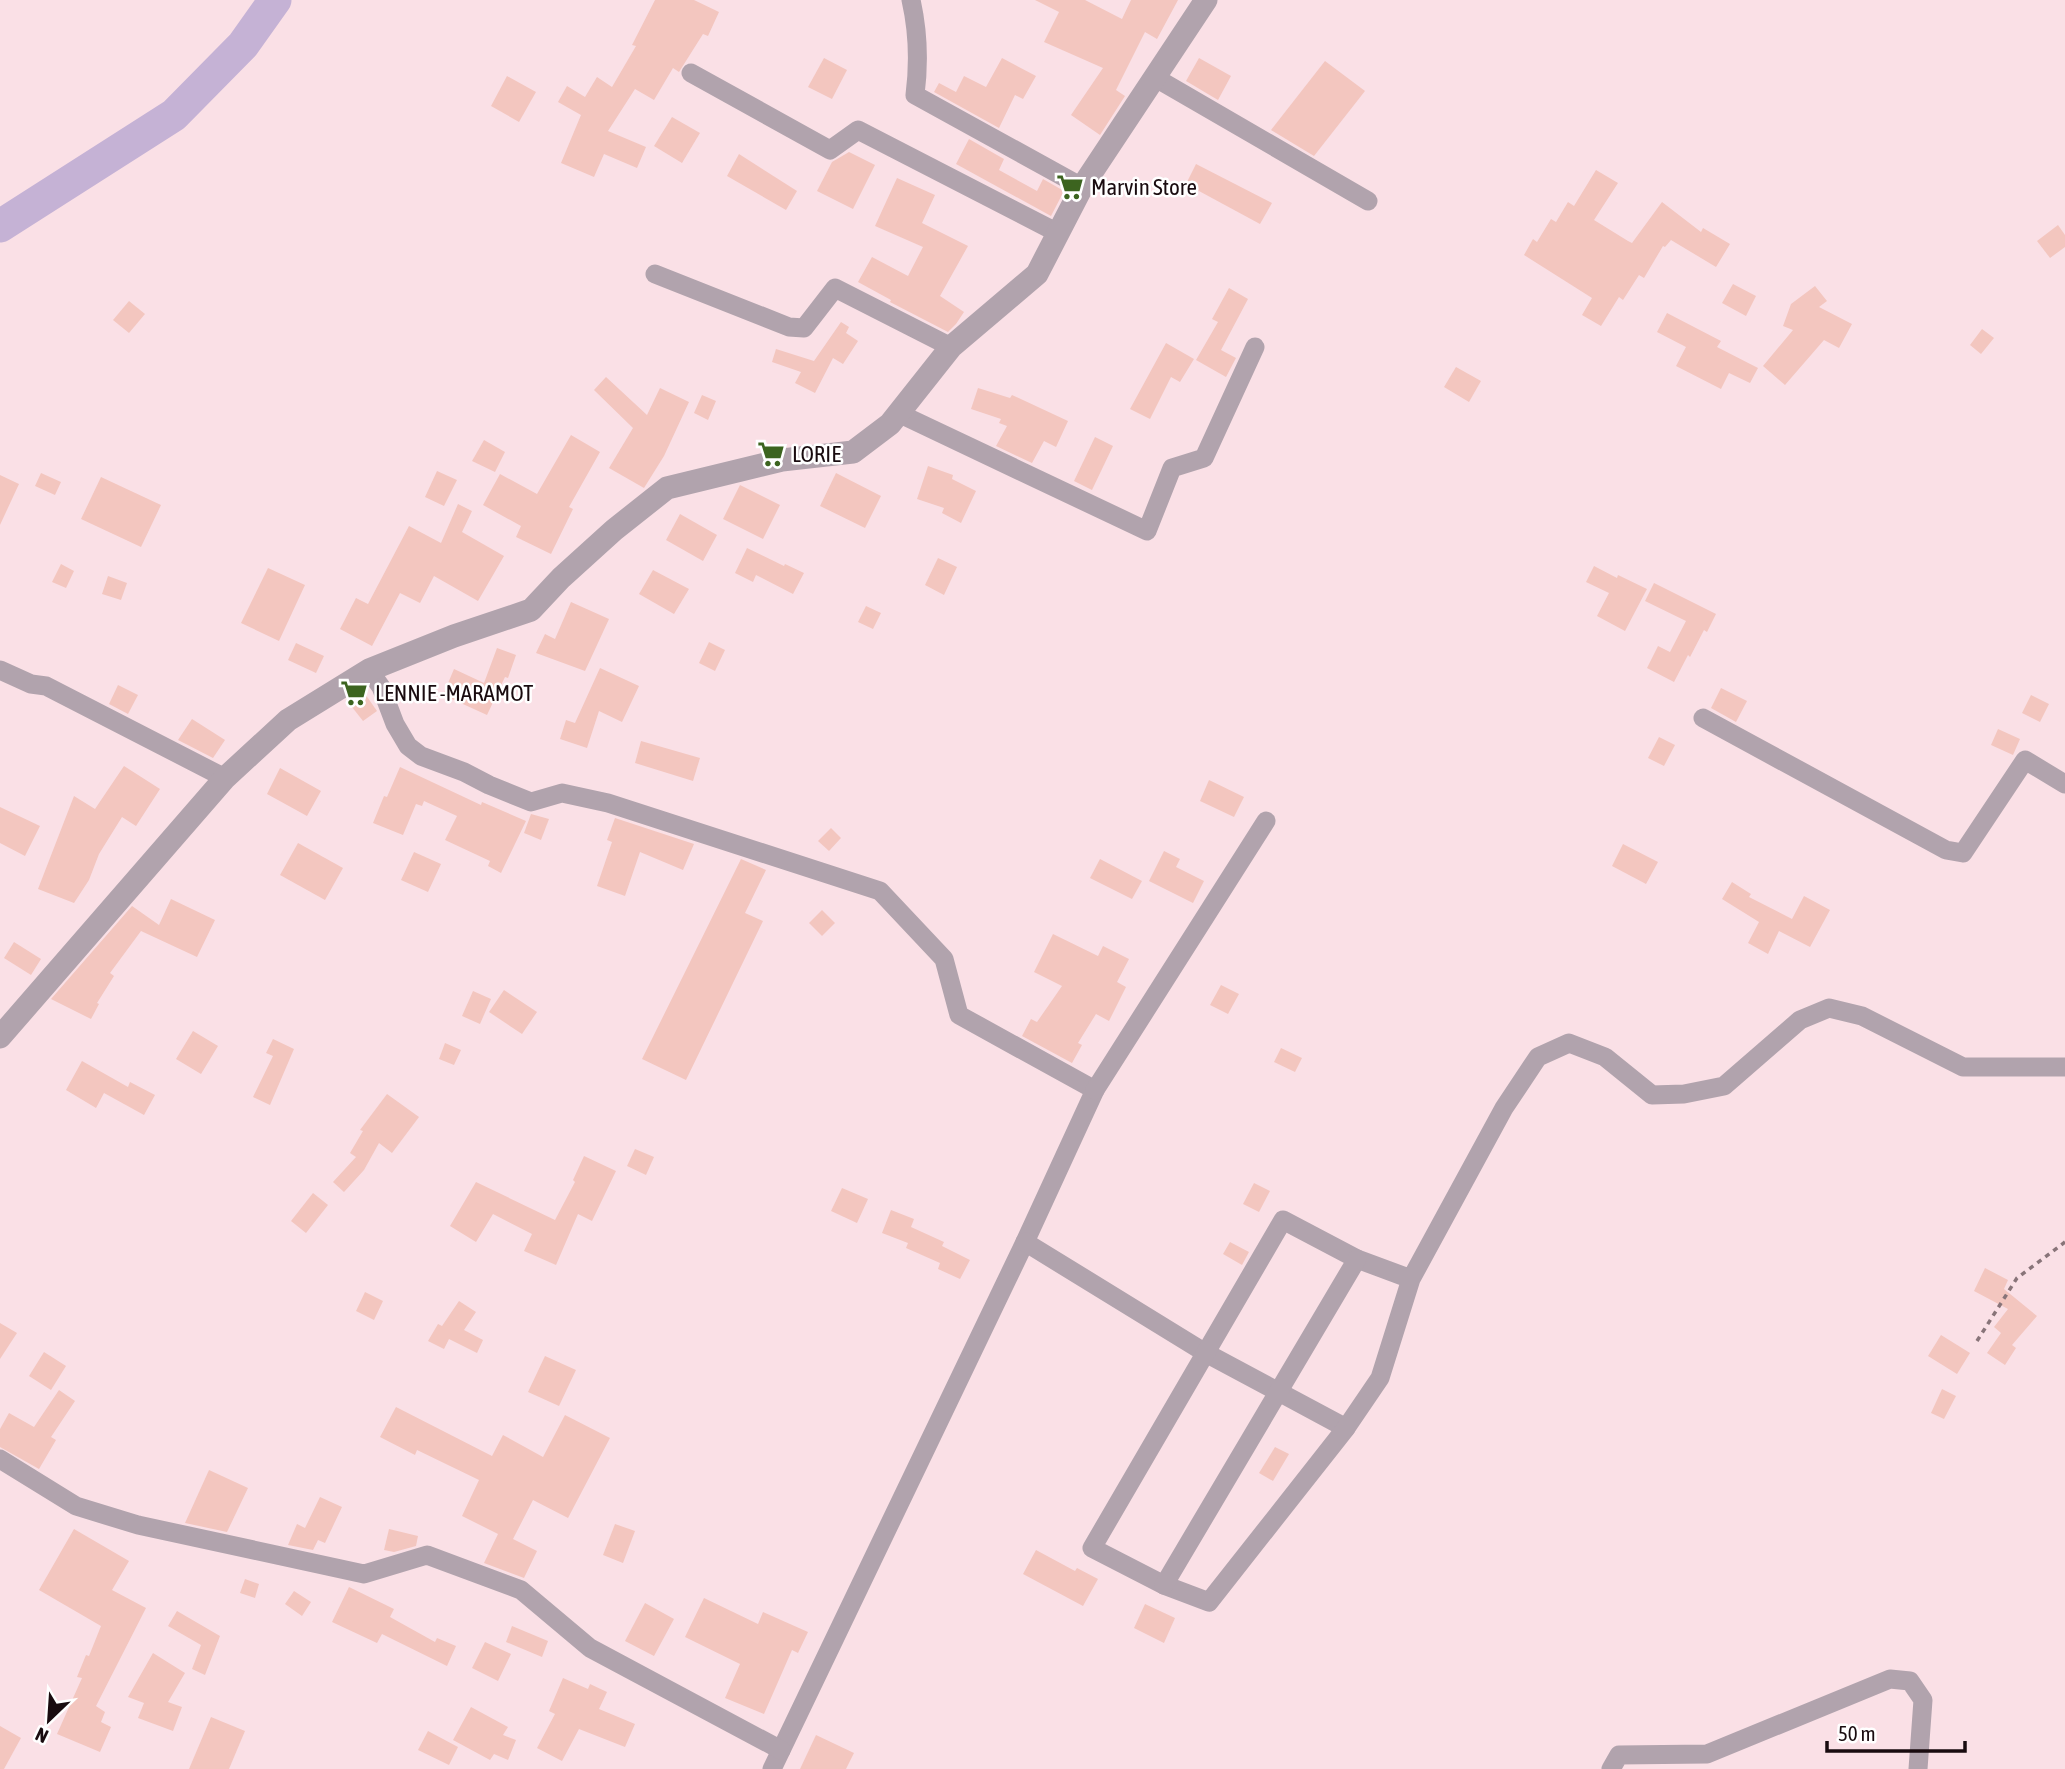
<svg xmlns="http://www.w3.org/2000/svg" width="2065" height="1769" font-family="'Asap Condensed',sans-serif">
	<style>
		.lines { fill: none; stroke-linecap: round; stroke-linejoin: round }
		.river { stroke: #c5b2d5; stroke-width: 33 }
		.building { fill: #f3c6bf }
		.path { stroke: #887479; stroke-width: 3.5; stroke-dasharray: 5 5; stroke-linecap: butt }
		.minor { stroke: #b1a3ad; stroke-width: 19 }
		.tertiary { stroke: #b1a3ad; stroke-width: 23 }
		.labels { text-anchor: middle; stroke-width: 5; stroke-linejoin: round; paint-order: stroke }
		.poi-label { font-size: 23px; fill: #190b0f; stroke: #fff; text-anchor: start }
	</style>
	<rect width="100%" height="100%" fill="#fae0e6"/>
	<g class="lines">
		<!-- river -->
		<path class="river" d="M0,226L174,115L243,45L275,0"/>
	</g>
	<!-- building -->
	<g class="building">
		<path d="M655,0H694L719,12L708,36L703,34L679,72L673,68L654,100L635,89L608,131L646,147L637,168L604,154L594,177L561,163L581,115L558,102L567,86L585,97L597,77L612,87L636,46L632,45Z"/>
		<path d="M1035,0H1085L1122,19L1131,0H1178L1157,39L1145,32L1116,90L1125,96L1100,135L1071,115L1103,68L1044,42L1059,12Z"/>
		<path d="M824,58L847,70L832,99L808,87Z"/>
		<path d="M1002,58L1036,76L1023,99L1015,95L999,128L934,92L939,83L956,92L964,76L986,87Z"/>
		<path d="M1199,58L1231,76L1218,100L1186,81Z"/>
		<path d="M1325,61L1365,91L1314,156L1271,130Z"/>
		<path d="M507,76L536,92L519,122L491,106Z"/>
		<path d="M672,117L700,133L682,163L654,146Z"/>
		<path d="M969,139L1004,159L999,170L1037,191L1043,179L1064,191L1051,216L956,164Z"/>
		<path d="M849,152L875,165L853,209L817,191L832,162Z"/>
		<path d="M739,154L797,191L786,210L727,176Z"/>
		<path d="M1196,164L1272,203L1260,224L1186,184Z"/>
		<path d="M1596,170L1618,183L1594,220L1628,241L1632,243L1662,202L1701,232L1703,228L1730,244L1716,267L1671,240L1665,247L1663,246L1644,278L1639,275L1623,300L1619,297L1601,326L1582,315L1592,298L1524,255L1533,239L1537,242L1551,219L1556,222L1568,202L1574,206Z"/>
		<path d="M897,178L935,195L922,223L968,246L940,296L964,312L956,324L948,332L890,302L891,300L858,282L872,257L908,276L923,247L875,226Z"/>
		<path d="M2058,225L2065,235V247L2050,258L2037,241Z"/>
		<path d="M1733,284L1756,296L1746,316L1722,303Z"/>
		<path d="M1815,286L1827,301L1819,307L1852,324L1839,348L1824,340L1785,385L1763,366L1793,330L1783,326L1791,304Z"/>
		<path d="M1229,288L1248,299L1221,350L1236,358L1226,377L1196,360L1218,322L1212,319Z"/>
		<path d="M129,301L145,314L129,333L113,320Z"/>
		<path d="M1667,313L1721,341L1717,347L1758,368L1750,383L1729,373L1721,389L1676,366L1686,347L1657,332Z"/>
		<path d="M841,322L849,327L846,333L858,341L843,364L833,358L815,393L795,383L801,372L772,362L776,349L814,361Z"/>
		<path d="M1982,329L1994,338L1981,354L1970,345Z"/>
		<path d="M1166,343L1194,359L1180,382L1171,377L1150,419L1130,409Z"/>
		<path d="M1456,367L1481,381L1469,402L1444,387Z"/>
		<path d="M606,377L647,415L660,388L689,402L664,456L644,488L609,468L633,428L594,390Z"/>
		<path d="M978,388L1010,398L1012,395L1068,421L1056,447L1044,441L1032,463L996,446L1007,426L999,423L1001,419L971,409Z"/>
		<path d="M702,395L716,401L708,420L694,413Z"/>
		<path d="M571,435L600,452L569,507L573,509L551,554L516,537L521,526L483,505L500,474L537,494Z"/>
		<path d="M1095,437L1113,446L1092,490L1074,481Z"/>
		<path d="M484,440L505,452L495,472L472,461Z"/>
		<path d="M928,466L953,475L952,479L976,491L961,523L942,513L944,508L917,499Z"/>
		<path d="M437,471L457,480L444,506L425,497Z"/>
		<path d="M41,473L61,482L55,495L35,486Z"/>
		<path d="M836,473L881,496L865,528L820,506Z"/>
		<path d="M0,475L19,484L0,525Z"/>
		<path d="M101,477L161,505L141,547L81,519Z"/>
		<path d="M740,485L780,505L763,539L723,519Z"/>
		<path d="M458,504L472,511L462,532L504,556L478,601L434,576L420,603L400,593L372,646L340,629L356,598L368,604L409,526L441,543Z"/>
		<path d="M680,514L717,535L703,561L666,540Z"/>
		<path d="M747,548L784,566L785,564L804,573L793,594L756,575L753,582L735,573Z"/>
		<path d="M938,558L957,567L944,595L925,585Z"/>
		<path d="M61,564L74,571L66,588L52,582Z"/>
		<path d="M1594,566L1617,578L1618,575L1647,589L1625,631L1597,616L1609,593L1586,582Z"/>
		<path d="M268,568L305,585L279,641L241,623Z"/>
		<path d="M653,570L689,589L674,614L639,594Z"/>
		<path d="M108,576L127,583L121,600L102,594Z"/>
		<path d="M1654,583L1716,614L1707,632L1704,630L1690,657L1688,655L1674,682L1647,668L1658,646L1670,652L1686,621L1645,601Z"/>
		<path d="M571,602L609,619L585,671L536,653L545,634L555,639Z"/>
		<path d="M866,606L881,613L873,629L858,622Z"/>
		<path d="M709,642L725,650L715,671L699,663Z"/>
		<path d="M296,643L324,656L316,673L288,660Z"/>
		<path d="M497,648L516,655L508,678L505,677L487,715L443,695L454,669L484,683Z"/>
		<path d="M600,668L639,686L622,722L599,711L587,748L560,739L566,720L575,723Z"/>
		<path d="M118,685L138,695L128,714L109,704Z"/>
		<path d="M1721,688L1747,701L1736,722L1711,708Z"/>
		<path d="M363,691L377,711L363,721L348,702Z"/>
		<path d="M2031,695L2049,704L2040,722L2022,713Z"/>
		<path d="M192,719L225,740L213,758L178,740Z"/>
		<path d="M1998,729L2020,739L2013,755L1991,745Z"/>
		<path d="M1659,737L1675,745L1664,766L1648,758Z"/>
		<path d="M641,741L700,758L693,781L635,763Z"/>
		<path d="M124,766L160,789L136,826L122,817L99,854L89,880L74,903L38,889L74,796L95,809Z"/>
		<path d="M400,767L481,805L482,802L526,821L501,873L488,866L490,861L445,840L457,816L424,801L422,806L416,804L403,835L373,823L384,796L387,797Z"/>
		<path d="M280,768L321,791L307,816L267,794Z"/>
		<path d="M1209,780L1244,797L1234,817L1200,801Z"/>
		<path d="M0,807L40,826L25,856L0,843Z"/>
		<path d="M531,814L549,819L541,840L524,833Z"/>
		<path d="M615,818L694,844L683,870L640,852L625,896L597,886L612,842L607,840Z"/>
		<path d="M831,828L841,838L829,851L818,841Z"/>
		<path d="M298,843L343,868L325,900L280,875Z"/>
		<path d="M1623,844L1658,862L1646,884L1612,866Z"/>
		<path d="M1164,851L1180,859L1176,867L1204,881L1193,903L1149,881Z"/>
		<path d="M414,852L441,864L428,892L401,880Z"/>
		<path d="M741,859L766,870L745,913L763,921L686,1080L642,1059Z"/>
		<path d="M1100,859L1142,881L1132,899L1090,878Z"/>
		<path d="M1732,882L1751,894L1749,897L1792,919L1804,896L1830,910L1810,947L1779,931L1768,954L1748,943L1759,922L1722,899Z"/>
		<path d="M171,899L215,920L197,957L141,931L110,973L114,976L97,1003L99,1004L91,1019L51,999L132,906L159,925Z"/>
		<path d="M822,910L835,923L822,936L809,923Z"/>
		<path d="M1053,934L1098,956L1103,946L1129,959L1117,982L1126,987L1109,1021L1096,1014L1078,1043L1082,1045L1072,1063L1022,1036L1031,1019L1037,1022L1062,986L1034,972Z"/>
		<path d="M14,942L41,959L31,975L4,958Z"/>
		<path d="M1221,985L1239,994L1228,1014L1210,1005Z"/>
		<path d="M504,990L537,1012L522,1034L489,1012Z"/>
		<path d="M473,991L491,999L480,1024L462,1016Z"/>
		<path d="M193,1031L218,1046L201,1074L176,1059Z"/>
		<path d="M273,1039L294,1049L270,1105L253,1097L273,1056L266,1053Z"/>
		<path d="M445,1043L461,1050L454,1065L439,1059Z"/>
		<path d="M1281,1048L1302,1058L1295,1072L1274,1062Z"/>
		<path d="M82,1061L128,1087L130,1082L155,1095L144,1115L104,1093L96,1108L66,1090Z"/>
		<path d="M387,1094L419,1117L392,1153L379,1143L364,1170L344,1192L333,1182L356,1157L350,1153L363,1131L360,1130Z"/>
		<path d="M635,1149L654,1157L646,1175L627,1166Z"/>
		<path d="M584,1156L616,1171L592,1221L578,1214L556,1265L524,1251L532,1234L493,1214L476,1242L450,1226L476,1182L555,1220L575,1182L573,1180Z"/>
		<path d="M1254,1183L1270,1191L1259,1212L1243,1204Z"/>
		<path d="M842,1188L868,1199L857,1223L831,1211Z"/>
		<path d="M313,1193L328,1205L306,1233L291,1221Z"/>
		<path d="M891,1210L914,1219L911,1227L944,1242L942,1246L970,1260L960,1279L938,1269L940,1263L906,1248L908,1243L882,1233Z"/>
		<path d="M1230,1242L1249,1252L1242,1265L1223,1254Z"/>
		<path d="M1985,1268L2008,1280L2004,1289L2037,1316L2012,1345L2016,1348L2005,1365L1987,1353L2001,1333L1994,1327L2008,1309L1974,1291Z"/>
		<path d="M365,1292L383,1301L374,1320L356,1311Z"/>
		<path d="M459,1301L476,1312L464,1330L483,1340L477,1353L449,1339L444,1349L428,1341L438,1324L442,1326Z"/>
		<path d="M0,1323L17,1333L0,1359Z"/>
		<path d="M1941,1335L1970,1353L1957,1374L1928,1356Z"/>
		<path d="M44,1352L66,1366L51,1390L29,1376Z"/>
		<path d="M545,1356L576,1370L559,1406L528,1392Z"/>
		<path d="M1942,1389L1956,1396L1944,1419L1931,1413Z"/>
		<path d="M59,1390L75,1401L51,1437L56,1440L39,1469L0,1447V1429L9,1413L34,1427Z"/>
		<path d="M396,1407L492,1456L503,1435L543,1457L565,1415L610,1438L568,1518L533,1500L513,1539L537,1551L524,1578L484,1563L498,1534L462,1516L479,1480L417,1450L415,1455L380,1437Z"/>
		<path d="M1275,1447L1289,1454L1273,1481L1259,1473Z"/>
		<path d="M209,1470L248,1488L227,1532L185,1523Z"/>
		<path d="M320,1497L342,1507L325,1543L318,1540L313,1550L288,1545L297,1524L305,1528Z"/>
		<path d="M615,1524L635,1531L623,1563L603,1555Z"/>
		<path d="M74,1529L129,1561L112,1590L146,1608L96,1706L105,1712L101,1722L111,1727L100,1752L57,1734L82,1678L77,1677L86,1655L89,1656L101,1626L39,1590Z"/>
		<path d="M389,1529L418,1536L416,1546L394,1552L384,1550Z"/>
		<path d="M1036,1550L1075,1571L1077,1568L1098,1579L1083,1606L1023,1574Z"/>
		<path d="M245,1579L259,1584L255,1598L240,1593Z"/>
		<path d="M349,1587L394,1609L390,1617L435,1642L437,1638L456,1646L447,1666L382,1634L377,1643L332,1622Z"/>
		<path d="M294,1591L311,1602L302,1616L285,1604Z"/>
		<path d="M704,1598L758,1624L763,1612L808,1632L798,1653L792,1650L764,1714L725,1698L740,1664L685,1637Z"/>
		<path d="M645,1603L674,1619L654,1656L625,1641Z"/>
		<path d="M1145,1604L1175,1618L1164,1643L1134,1628Z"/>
		<path d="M177,1611L220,1636L205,1675L192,1669L201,1645L168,1626Z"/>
		<path d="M512,1626L548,1641L542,1657L506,1642Z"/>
		<path d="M485,1642L511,1654L498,1681L472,1668Z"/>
		<path d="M153,1653L185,1673L168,1702L182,1707L173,1731L138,1718L144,1703L128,1697Z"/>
		<path d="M563,1678L588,1689L590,1684L607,1692L599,1709L635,1724L625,1747L579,1729L562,1761L537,1748L555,1714L549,1711Z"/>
		<path d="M471,1707L508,1727L503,1735L516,1740L508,1760L494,1754L490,1760L453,1740Z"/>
		<path d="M211,1717L245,1731L229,1769H189Z"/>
		<path d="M0,1726L21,1738L4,1769H0Z"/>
		<path d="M428,1731L458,1747L449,1765L418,1750Z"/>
		<path d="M816,1735L854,1753L846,1769H800Z"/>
	</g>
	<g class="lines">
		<!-- path -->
		<path class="path" d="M1977,1341L2017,1278L2065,1242"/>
		<!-- minor -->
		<g class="minor">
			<path d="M911,0C918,31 919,64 915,95L1082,187"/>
			<path d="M691,73L830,150L858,130L1058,233"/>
			<path d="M1154,77L1368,201"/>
			<path d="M655,274L789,327L804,328L835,288L951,347"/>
			<path d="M898,413L1147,531L1172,468L1204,458L1255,347"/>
			<path d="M0,670L31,684L46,686L225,778"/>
			<path d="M369,670L381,687L395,724L408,746L421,756L464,772L489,785L531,802L562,793L608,803L880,891L944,959L959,1015L1095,1090L1025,1242L772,1769"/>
			<path d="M1703,718L1946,850L1963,853L2025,760L2065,784"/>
			<path d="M1095,1090L1266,821"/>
			<path d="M1025,1242L1204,1352L1346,1428"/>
			<path d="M1411,1279L1357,1259L1283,1220L1092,1548L1164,1585L1209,1602L1346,1428L1380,1378L1411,1279L1504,1108L1538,1057L1569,1043L1605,1057L1652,1095L1684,1094L1724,1086L1800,1020L1829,1008L1862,1016L1963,1067H2065"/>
			<path d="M0,1459L76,1506L138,1525L364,1574L427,1555L521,1590L590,1648L781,1750"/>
			<path d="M1164,1585L1357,1259"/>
			<path d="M1611,1769L1619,1755L1707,1754L1890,1679L1910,1681L1923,1700L1918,1769"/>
		</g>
		<!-- tertiary -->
		<path class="tertiary" d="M0,1037L225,778L288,720L369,670L454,636L531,610L561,578L614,530L667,488L782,460L853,452L890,424L951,347L1037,274L1082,187L1206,0"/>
	</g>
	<!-- icons -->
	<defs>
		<symbol id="supermarket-bare" viewBox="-9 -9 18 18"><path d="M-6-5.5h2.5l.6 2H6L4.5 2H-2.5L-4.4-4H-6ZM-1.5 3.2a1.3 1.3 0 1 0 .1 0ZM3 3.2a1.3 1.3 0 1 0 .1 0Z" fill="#3c641f" stroke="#fff" stroke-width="2.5" paint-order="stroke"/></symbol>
	</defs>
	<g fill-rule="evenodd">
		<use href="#supermarket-bare" x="1051" y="168" width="38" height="38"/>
		<use href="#supermarket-bare" x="752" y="435" width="38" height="38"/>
		<use href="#supermarket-bare" x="335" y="674" width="38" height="38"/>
	</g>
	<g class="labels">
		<!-- poi labels -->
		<g class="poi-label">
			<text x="1091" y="195">Marvin Store</text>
			<text x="792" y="462">LORIE</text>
			<text x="375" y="701">LENNIE -MARAMOT</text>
		</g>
	</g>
	<!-- north arrow -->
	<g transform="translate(49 1720) rotate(205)" stroke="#ffffff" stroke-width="5" paint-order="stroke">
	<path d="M0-5L12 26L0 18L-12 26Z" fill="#190b0f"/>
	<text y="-10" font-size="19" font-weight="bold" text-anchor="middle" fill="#190b0f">N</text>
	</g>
	<!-- scale -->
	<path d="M1827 1741v10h138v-10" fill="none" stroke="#190b0f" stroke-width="3.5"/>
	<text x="1838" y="1741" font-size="21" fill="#190b0f" stroke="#ffffff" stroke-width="5" paint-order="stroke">50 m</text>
</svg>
